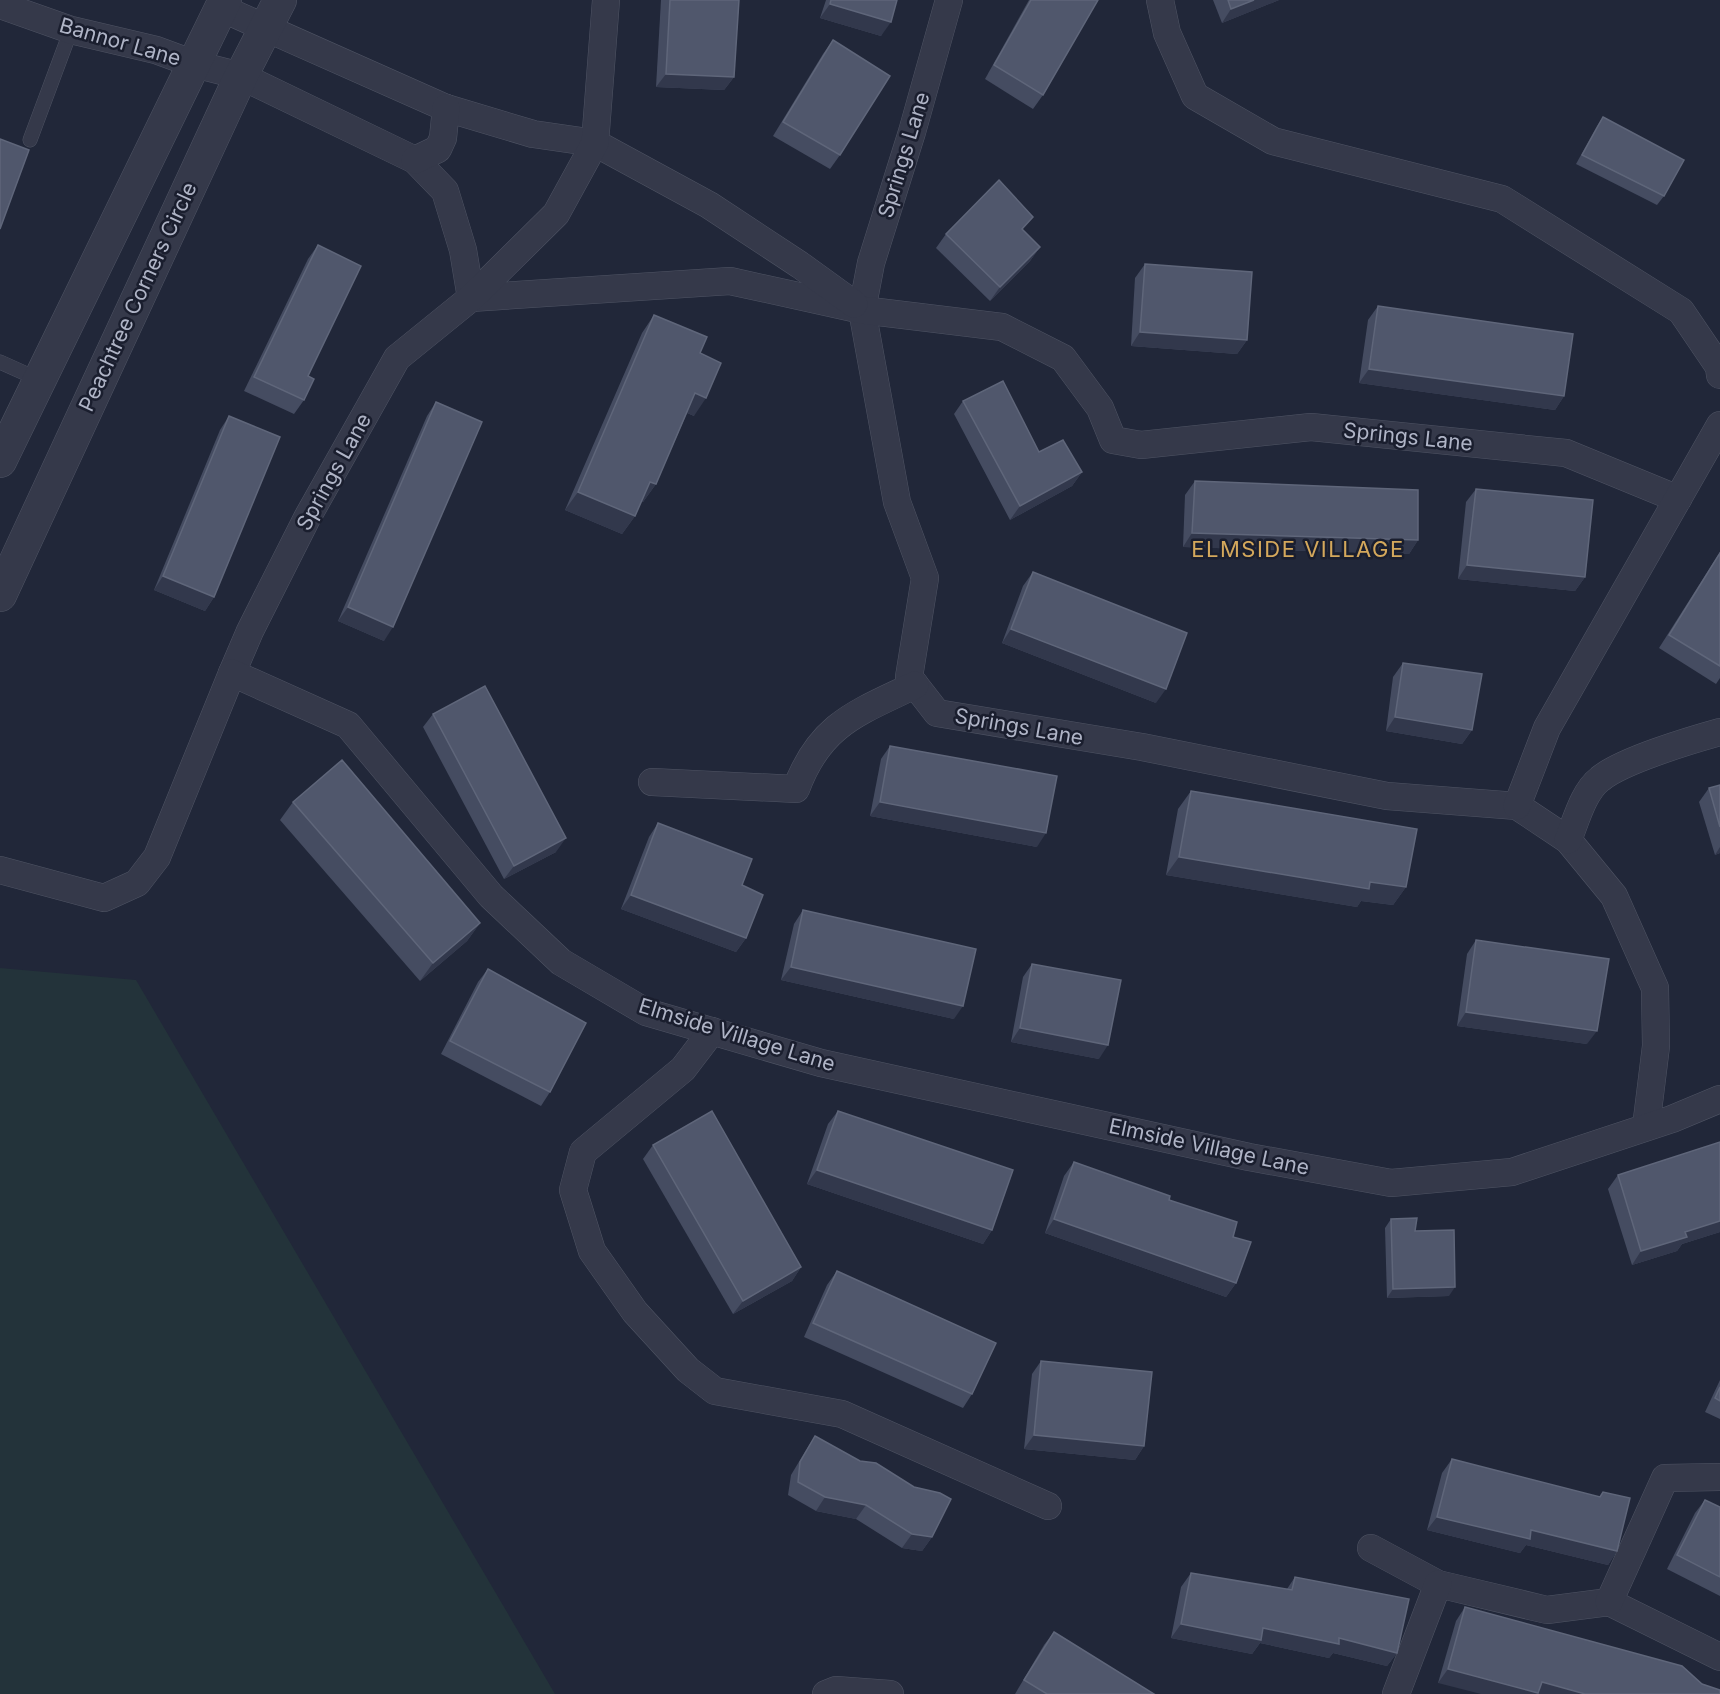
<svg xmlns="http://www.w3.org/2000/svg" width="1720" height="1694" font-family="Inter,sans-serif">
	<style>
		.green { fill: #23333a }
		.lines { fill: none; stroke-linecap: round; stroke-linejoin: round }
		.service-casing { stroke: #4f5464; stroke-width: 15 }
		.minor-casing { stroke: #4f5464; stroke-width: 28 }
		.tertiary-casing { stroke: #4f5464; stroke-width: 34 }
		.service { stroke: #35394a; stroke-width: 14 }
		.minor { stroke: #35394a; stroke-width: 27 }
		.tertiary { stroke: #35394a; stroke-width: 33 }
		.wall { fill: #454c61 }
		.shaded-wall { fill: #32384c }
		.building { fill: #50576c; stroke: #5f667a; stroke-width: 1.5 }
		.labels { text-anchor: middle; stroke-width: 5; stroke-linejoin: round; paint-order: stroke }
		.street-label { font-size: 21px; fill: #afb4c6; stroke: #1a1e2e }
		.neighbourhood-label { font-size: 22px; letter-spacing: 1.5px; fill: #d4a85c; stroke: #1a1e2e }
	</style>
	<rect width="100%" height="100%" fill="#212739"/>
	<!-- green -->
	<path class="green" d="M0,968L136,980L555,1694H0Z"/>
	<g class="lines">
		<defs>
			<g id="service">
				<path d="M30,140L71,30"/>
				<path d="M0,362L40,380"/>
			</g>
			<g id="minor">
				<path d="M949,0L912,132L871,263L862,310L897,502L925,578L909,677L937,713L1142,747L1387,796L1517,806L1568,840L1614,896L1655,988L1656,1046L1646,1127"/>
				<path d="M1160,0L1167,33L1195,96L1273,141L1502,199L1681,311L1719,367L1720,375"/>
				<path d="M0,5L71,30L156,50L194,64L241,76L415,160L445,191L463,250L471,298L730,281L862,310L1002,327L1063,358L1100,408L1113,440L1141,445L1311,427L1566,453L1678,499"/>
				<path d="M221,8L446,108L533,134L595,143L709,205L800,265L854,304"/>
				<path d="M415,160L438,149L443,138L446,108"/>
				<path d="M232,673L250,631L307,518L397,358L471,298L556,214L595,143L606,0"/>
				<path d="M652,782L796,789C820,724 857,713 915,685"/>
				<path d="M1517,806L1547,728L1720,425"/>
				<path d="M1568,840C1576,821 1583,792 1600,779C1621,761 1691,740 1720,732"/>
				<path d="M0,870L104,898L137,883L157,857L232,673L348,725L491,896L561,962L646,1012L821,1063L1249,1157L1391,1183L1512,1172L1672,1119L1720,1099"/>
				<path d="M712,1031L683,1069L583,1152L573,1190L592,1251L635,1312L688,1370L715,1391L842,1414L1048,1506"/>
				<path d="M1371,1548L1438,1584L1547,1610L1609,1602L1720,1657"/>
				<path d="M1609,1602L1665,1478L1720,1477"/>
				<path d="M826,1694L836,1690L890,1694"/>
				<path d="M1396,1694L1438,1584"/>
			</g>
			<g id="tertiary">
				<path d="M0,461L225,0"/>
				<path d="M0,595L241,76L280,0"/>
			</g>
		</defs>
		<!-- service casing -->
		<use href="#service" class="service-casing"/>
		<!-- minor casing -->
		<use href="#minor" class="minor-casing"/>
		<!-- tertiary casing -->
		<use href="#tertiary" class="tertiary-casing"/>
		<!-- service -->
		<use href="#service" class="service"/>
		<!-- minor -->
		<use href="#minor" class="minor"/>
		<!-- tertiary -->
		<use href="#tertiary" class="tertiary"/>
	</g>
	<!-- wall -->
	<g class="wall">
		<path d="M661,0H739L734,77L724,90L656,87Z"/>
		<path d="M826,0H897L881,36L820,18Z"/>
		<path d="M1029,0H1098L1043,95L1033,109L985,79Z"/>
		<path d="M1213,0H1279L1222,23Z"/>
		<path d="M833,40L840,155L830,169L773,136L823,54Z"/>
		<path d="M1603,117L1664,196L1657,205L1576,164L1597,126Z"/>
		<path d="M1023,230L1040,247L1030,261L990,301L936,248L946,234Z"/>
		<path d="M318,245L308,376L304,400L294,414L244,391L308,259Z"/>
		<path d="M1145,264L1247,340L1237,354L1131,346L1135,278Z"/>
		<path d="M1378,306L1564,396L1555,410L1359,383L1368,320Z"/>
		<path d="M654,315L700,353L694,416L687,413L656,484L643,502L641,501L635,516L622,534L565,510L642,333Z"/>
		<path d="M963,401L1039,452L1082,472L1072,486L1010,520L954,414Z"/>
		<path d="M436,402L384,641L338,621L427,416Z"/>
		<path d="M229,416L214,597L205,611L154,590L220,430Z"/>
		<path d="M1195,481L1418,540L1409,554L1183,547L1185,495Z"/>
		<path d="M1476,489L1585,577L1575,591L1458,579L1466,502Z"/>
		<path d="M1720,552V678L1716,684L1659,648Z"/>
		<path d="M1033,572L1156,703L1002,643L1023,586Z"/>
		<path d="M1403,663L1472,730L1462,744L1386,731L1393,677Z"/>
		<path d="M433,714L556,852L504,879L423,727Z"/>
		<path d="M890,746L1037,847L870,816L881,759Z"/>
		<path d="M1720,785V853L1715,855L1699,802L1709,788Z"/>
		<path d="M1191,791L1406,887L1393,905L1361,901L1357,907L1166,875L1178,809Z"/>
		<path d="M293,802L480,923L467,941L420,981L280,820Z"/>
		<path d="M658,823L746,938L736,952L621,909L649,837Z"/>
		<path d="M803,910L954,1019L781,980L794,924Z"/>
		<path d="M1476,940L1587,1044L1457,1026L1467,954Z"/>
		<path d="M1032,964L1099,1059L1011,1042L1023,977Z"/>
		<path d="M488,969L550,1092L541,1106L441,1054L478,982Z"/>
		<path d="M838,1111L992,1230L983,1244L807,1184L828,1124Z"/>
		<path d="M1720,1142V1232L1682,1244L1677,1251L1632,1265L1608,1189L1618,1175Z"/>
		<path d="M653,1145L801,1267L792,1281L733,1314L643,1159Z"/>
		<path d="M1074,1162L1169,1200L1233,1237L1236,1283L1226,1297L1045,1233L1064,1176Z"/>
		<path d="M1391,1219L1415,1231L1449,1296L1387,1298L1385,1228Z"/>
		<path d="M837,1271L972,1394L963,1408L804,1337L827,1285Z"/>
		<path d="M1041,1361L1144,1446L1135,1460L1024,1449L1032,1374Z"/>
		<path d="M1720,1380V1419L1705,1412Z"/>
		<path d="M815,1436L932,1537L922,1551L902,1548L856,1519L816,1511L788,1495L791,1475L806,1450Z"/>
		<path d="M1452,1459L1600,1497L1617,1551L1608,1565L1526,1545L1520,1553L1427,1530L1442,1473Z"/>
		<path d="M1705,1500L1720,1507V1596L1667,1569L1695,1513Z"/>
		<path d="M1191,1573L1287,1589L1295,1577L1397,1653L1387,1666L1333,1653L1329,1658L1260,1643L1252,1654L1171,1638L1181,1587Z"/>
		<path d="M1465,1607L1702,1684L1438,1683L1456,1621Z"/>
		<path d="M1054,1632L1154,1694H1015L1044,1645Z"/>
	</g>
	<!-- shaded-wall -->
	<g class="shaded-wall">
		<path d="M1254,0H1279L1222,23L1231,9Z"/>
		<path d="M830,4L891,22L881,36L820,18Z"/>
		<path d="M666,74L734,77L724,90L656,87Z"/>
		<path d="M1040,247L1030,261L990,301L1000,287Z"/>
		<path d="M1140,332L1247,340L1237,354L1131,346Z"/>
		<path d="M1369,369L1564,396L1555,410L1359,383Z"/>
		<path d="M695,393L706,398L694,416L683,411Z"/>
		<path d="M1082,472L1072,486L1010,520L1020,506Z"/>
		<path d="M650,482L656,484L643,502L637,500Z"/>
		<path d="M578,492L635,516L622,534L565,510Z"/>
		<path d="M1192,533L1418,540L1409,554L1183,547Z"/>
		<path d="M1467,565L1585,577L1575,591L1458,579Z"/>
		<path d="M163,576L214,597L205,611L154,590Z"/>
		<path d="M348,607L393,627L384,641L338,621Z"/>
		<path d="M1011,629L1166,689L1156,703L1002,643Z"/>
		<path d="M1395,717L1472,730L1462,744L1386,731Z"/>
		<path d="M880,802L1046,833L1037,847L870,816Z"/>
		<path d="M566,838L556,852L504,879L514,866Z"/>
		<path d="M1720,847V853L1715,855Z"/>
		<path d="M1179,857L1370,882L1406,887L1393,905L1361,901L1357,907L1166,875Z"/>
		<path d="M631,895L746,938L736,952L621,909Z"/>
		<path d="M480,923L467,941L420,981L433,963Z"/>
		<path d="M791,967L963,1006L954,1019L781,980Z"/>
		<path d="M1466,1012L1597,1031L1587,1044L1457,1026Z"/>
		<path d="M1020,1028L1108,1045L1099,1059L1011,1042Z"/>
		<path d="M817,1170L992,1230L983,1244L807,1184Z"/>
		<path d="M1054,1219L1236,1283L1226,1297L1045,1233Z"/>
		<path d="M1720,1221V1232L1682,1244L1677,1251L1632,1265L1641,1251L1685,1232Z"/>
		<path d="M801,1267L792,1281L733,1314L743,1301Z"/>
		<path d="M1455,1287L1449,1296L1387,1298L1393,1289Z"/>
		<path d="M1034,1435L1144,1446L1135,1460L1024,1449Z"/>
		<path d="M825,1497L866,1505L856,1519L816,1511Z"/>
		<path d="M1437,1517L1531,1530L1617,1551L1608,1565L1526,1545L1520,1553L1427,1530Z"/>
		<path d="M912,1534L932,1537L922,1551L902,1548Z"/>
		<path d="M1181,1624L1263,1628L1339,1638L1397,1653L1387,1666L1333,1653L1329,1658L1260,1643L1252,1654L1171,1638Z"/>
		<path d="M1448,1669L1542,1682L1585,1694H1481L1438,1683Z"/>
	</g>
	<!-- building -->
	<g class="building">
		<path d="M670,0H739L734,77L666,74Z"/>
		<path d="M831,0H897L891,22L830,4Z"/>
		<path d="M1031,0H1098L1043,95L994,65Z"/>
		<path d="M1228,0H1254L1231,9Z"/>
		<path d="M833,40L890,76L840,155L783,122Z"/>
		<path d="M1603,117L1684,160L1664,196L1582,155Z"/>
		<path d="M0,139L29,150L0,229Z"/>
		<path d="M999,180L1033,217L1022,229L1040,247L1000,287L946,234Z"/>
		<path d="M318,245L361,266L308,376L314,379L304,400L254,377Z"/>
		<path d="M1145,264L1252,272L1247,340L1140,332Z"/>
		<path d="M1378,306L1573,334L1564,396L1369,369Z"/>
		<path d="M654,315L707,337L700,353L721,363L706,398L695,393L656,484L650,482L635,516L578,492Z"/>
		<path d="M1003,381L1039,452L1063,440L1082,472L1020,506L963,401Z"/>
		<path d="M436,402L482,422L393,627L348,607Z"/>
		<path d="M229,416L280,437L214,597L163,576Z"/>
		<path d="M1195,481L1418,490V540L1192,533Z"/>
		<path d="M1476,489L1593,500L1585,577L1467,565Z"/>
		<path d="M1720,553V666L1669,635Z"/>
		<path d="M1033,572L1187,633L1166,689L1011,629Z"/>
		<path d="M1403,663L1482,674L1472,730L1395,717Z"/>
		<path d="M485,686L566,838L514,866L433,714Z"/>
		<path d="M890,746L1057,776L1046,833L880,802Z"/>
		<path d="M342,760L480,923L433,963L293,802Z"/>
		<path d="M1720,785V827L1709,788Z"/>
		<path d="M1191,791L1417,829L1406,887L1370,882L1369,889L1179,857Z"/>
		<path d="M658,823L752,859L742,885L763,895L746,938L631,895Z"/>
		<path d="M803,910L976,949L963,1006L791,967Z"/>
		<path d="M1476,940L1609,959L1597,1031L1466,1012Z"/>
		<path d="M1032,964L1121,980L1108,1045L1020,1028Z"/>
		<path d="M488,969L586,1023L550,1092L450,1041Z"/>
		<path d="M712,1111L801,1267L743,1301L653,1145Z"/>
		<path d="M838,1111L1013,1170L992,1230L817,1170Z"/>
		<path d="M1720,1142V1221L1685,1232L1687,1237L1641,1251L1618,1175Z"/>
		<path d="M1074,1162L1170,1196L1169,1200L1237,1222L1233,1237L1251,1242L1236,1283L1054,1219Z"/>
		<path d="M1417,1218L1415,1231L1454,1230L1455,1287L1393,1289L1391,1219Z"/>
		<path d="M837,1271L996,1343L972,1394L813,1323Z"/>
		<path d="M1041,1361L1152,1372L1144,1446L1034,1435Z"/>
		<path d="M1720,1387V1401L1715,1398Z"/>
		<path d="M815,1436L860,1461L876,1463L914,1487L940,1493L951,1499L932,1537L912,1534L866,1505L825,1497L798,1482L800,1462Z"/>
		<path d="M1452,1459L1600,1497L1603,1492L1630,1498L1617,1551L1531,1530L1530,1539L1437,1517Z"/>
		<path d="M1705,1500L1720,1507V1577L1677,1555Z"/>
		<path d="M1191,1573L1292,1590L1295,1577L1409,1599L1397,1653L1339,1638V1644L1263,1628L1261,1640L1181,1624Z"/>
		<path d="M1465,1607L1682,1666L1702,1684L1720,1690V1694H1585L1542,1682L1538,1693L1448,1669Z"/>
		<path d="M1054,1632L1154,1694H1047L1024,1680Z"/>
	</g>
	<g class="labels">
		<!-- street labels -->
		<g class="street-label">
			<text transform="translate(120 42) rotate(16)" y="7">Bannor Lane</text>
			<text transform="translate(904 155) rotate(-73)" y="7">Springs Lane</text>
			<text transform="translate(138 297) rotate(-65)" y="7">Peachtree Corners Circle</text>
			<text transform="translate(1408 437) rotate(6)" y="7">Springs Lane</text>
			<text transform="translate(334 472) rotate(-61)" y="7">Springs Lane</text>
			<text transform="translate(1019 727) rotate(10)" y="7">Springs Lane</text>
			<text transform="translate(737 1035) rotate(17)" y="7">Elmside Village Lane</text>
			<text transform="translate(1209 1147) rotate(12)" y="7">Elmside Village Lane</text>
		</g>
		<!-- neighbourhood labels -->
		<g class="neighbourhood-label">
			<text x="1298" y="557">ELMSIDE VILLAGE</text>
		</g>
	</g>
</svg>
